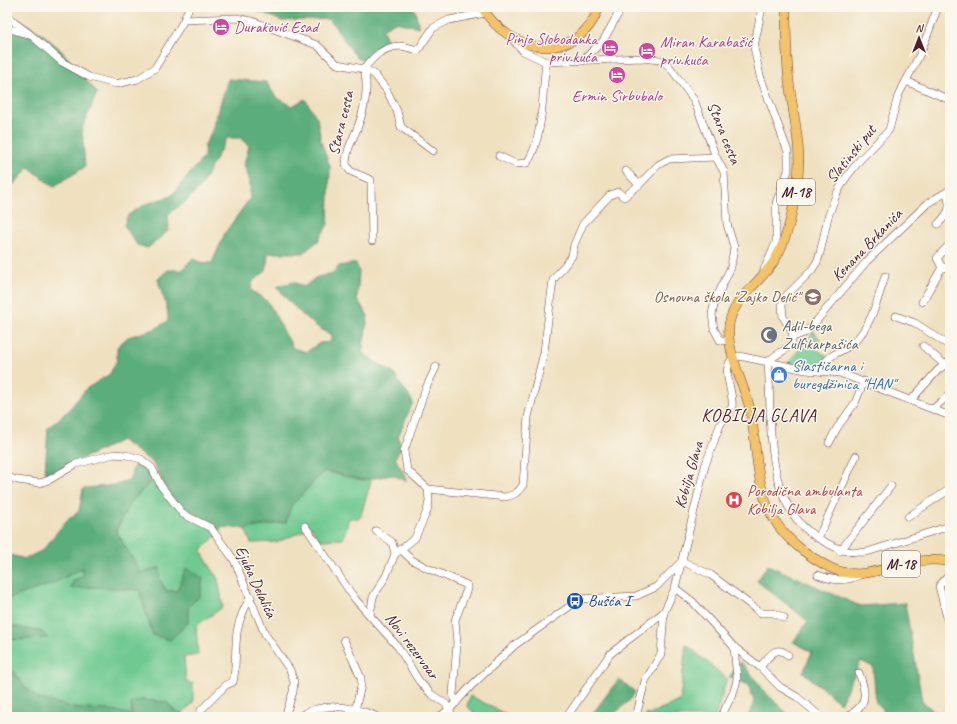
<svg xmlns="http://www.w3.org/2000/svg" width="957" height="724" font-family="Caveat,sans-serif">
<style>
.green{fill:#6fc991;stroke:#5c745e}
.forest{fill:#5bad7b;stroke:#526653}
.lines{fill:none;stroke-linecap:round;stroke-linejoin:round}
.minor-casing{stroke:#633c41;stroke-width:8}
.major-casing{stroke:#633c41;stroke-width:10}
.minor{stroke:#fff;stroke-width:7}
.major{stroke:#f2c36a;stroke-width:9}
.labels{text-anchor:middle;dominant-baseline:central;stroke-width:3;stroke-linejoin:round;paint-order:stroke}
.shield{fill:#fbf7ec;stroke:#7f6065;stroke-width:1}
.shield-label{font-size:15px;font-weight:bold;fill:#4a1f2b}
.hotel-label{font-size:16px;fill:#b23c85;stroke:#fbf7ec;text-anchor:start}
.street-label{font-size:16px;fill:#4a1f2b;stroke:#fbf7ec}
.education-label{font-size:16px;fill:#785e54;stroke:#fbf7ec;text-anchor:end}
.worship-label{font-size:16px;fill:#5b616d;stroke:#fbf7ec;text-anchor:start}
.shop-label{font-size:16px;fill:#366cbe;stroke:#fbf7ec;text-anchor:start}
.health-label{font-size:16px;fill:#be3a42;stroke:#fbf7ec;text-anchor:start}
.transit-label{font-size:16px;fill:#164399;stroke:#fbf7ec;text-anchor:start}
.quarter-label{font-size:18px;letter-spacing:1px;fill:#4a1f2b;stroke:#fbf7ec}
</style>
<rect width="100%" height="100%" fill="#fbf7ec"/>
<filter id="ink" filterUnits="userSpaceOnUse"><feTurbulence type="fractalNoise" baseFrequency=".025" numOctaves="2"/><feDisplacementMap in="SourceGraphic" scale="8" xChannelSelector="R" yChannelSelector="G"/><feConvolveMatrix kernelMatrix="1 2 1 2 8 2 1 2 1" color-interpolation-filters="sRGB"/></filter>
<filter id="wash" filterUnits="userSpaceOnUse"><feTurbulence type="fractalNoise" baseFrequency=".012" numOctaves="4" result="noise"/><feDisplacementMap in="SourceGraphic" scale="16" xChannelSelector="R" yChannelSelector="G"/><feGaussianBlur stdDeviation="0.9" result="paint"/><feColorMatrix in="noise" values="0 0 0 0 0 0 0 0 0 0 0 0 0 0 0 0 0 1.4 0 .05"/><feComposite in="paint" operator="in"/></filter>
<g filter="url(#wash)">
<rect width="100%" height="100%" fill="#efe0c0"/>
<g class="green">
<path d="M 814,332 L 820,340 L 815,349 L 827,356 L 820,367 L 788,365 L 789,362 Z"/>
<path d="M 324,471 L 363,480 L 372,478 L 360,518 L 349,518 L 343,539 L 319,540 L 312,527 L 278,542 L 251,543 L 245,529 L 286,522 L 291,506 Z"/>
<path d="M 162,479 C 169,490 176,502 185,510 C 197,520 211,517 219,532 L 201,551 L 218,579 L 223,607 L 196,626 L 198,655 L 184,657 L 186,682 L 193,684 L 193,703 L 182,713 L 175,712 L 167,702 L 142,700 L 131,703 L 133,715 L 110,710 L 80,709 L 39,699 L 24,686 L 7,662 L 9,640 L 47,637 L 42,632 L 7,625 L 7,599 L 52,584 L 82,568 L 83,576 L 73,581 L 71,588 L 96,587 L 139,590 L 153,635 L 200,596 L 177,591 L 166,591 L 159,578 L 141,573 L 116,531 L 129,504 L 152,480 Z"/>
<path d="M 686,644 L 727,679 L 715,717 L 646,717 L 646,715 L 680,701 Z"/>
<path d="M 470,696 L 471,696 L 511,717 L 478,717 L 467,706 Z"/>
</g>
<g class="forest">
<path d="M 258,7 L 411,7 L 415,10 L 419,27 L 395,22 L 382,29 L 389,43 L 364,60 L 357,58 L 329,19 L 282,21 L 258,11 Z"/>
<path d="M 7,12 L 45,36 L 60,49 L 97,93 L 82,128 L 85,167 L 53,187 L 29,167 L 16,182 L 7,189 Z"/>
<path d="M 228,79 L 266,82 L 276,97 L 292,106 L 305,99 L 317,118 L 321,142 L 330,166 L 328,224 L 318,241 L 303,253 L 268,253 L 266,271 L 253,281 L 251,290 L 268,302 L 293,348 L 306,352 L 320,343 L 331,342 L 331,335 C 310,324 292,306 277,287 L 294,282 L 304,287 L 315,278 L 332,273 L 339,266 L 356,263 L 359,272 L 357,299 L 368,316 L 362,353 L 393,373 L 413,402 L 398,437 L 401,448 L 395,458 L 405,475 L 406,481 L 393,475 L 363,480 L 324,471 L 291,506 L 286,522 L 245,529 L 223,527 L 219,532 L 215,524 L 186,511 L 171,494 L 152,462 L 121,440 C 98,453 72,461 49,475 L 45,472 L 48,428 L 68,411 L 86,389 L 110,374 L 117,360 L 117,347 L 128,337 L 155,329 L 168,321 C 169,306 161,294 158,279 L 168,270 L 182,270 L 193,258 L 199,262 L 212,263 L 225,233 L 250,198 L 250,181 L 244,164 L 249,146 L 240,138 L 227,138 L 199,189 L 184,203 L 168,214 L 169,230 L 148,248 L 137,245 L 124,225 L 128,215 L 146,204 L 171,196 L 204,157 L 205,145 L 212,131 Z"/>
<path d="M 134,465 L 147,468 L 152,480 L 129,504 L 116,531 L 141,573 L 160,567 L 159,578 L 166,591 L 177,591 L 186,568 L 203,578 L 200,596 L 188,607 L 188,623 L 170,640 L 153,635 L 139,590 L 96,587 L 71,588 L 73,581 L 83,576 L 82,568 L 52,584 L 7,599 L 7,554 L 25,559 L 43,550 L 66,521 L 79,511 L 83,489 C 99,485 117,488 130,479 Z"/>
<path d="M 768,565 L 860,606 L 905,603 L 922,701 L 941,717 L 890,717 L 876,703 L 873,667 L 861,661 L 840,703 L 803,672 L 812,652 L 793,642 L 808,621 L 757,581 Z"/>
<path d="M 7,625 L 42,632 L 48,638 L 9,640 L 7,645 Z"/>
<path d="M 7,662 L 24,686 L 39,699 L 80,709 L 110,710 L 132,715 L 131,703 L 142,700 L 167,702 L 175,712 L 182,713 L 183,717 L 27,717 L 7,712 Z"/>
<path d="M 741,662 L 767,694 L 791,717 L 748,717 L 754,701 L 749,685 L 729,677 Z"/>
<path d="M 619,679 L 635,692 L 631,699 L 611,717 L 590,717 Z"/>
</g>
</g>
<g filter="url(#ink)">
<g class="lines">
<defs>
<g id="minor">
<path d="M 762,7 L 754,47 L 760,76 L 788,152 L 788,171 L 776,203 L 776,243 L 764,270"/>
<path d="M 938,7 L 920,54 L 898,96 L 889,130 L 859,161 L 845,179 L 836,195 L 828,217 L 820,253 L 817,262 L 811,271 L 784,298 L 782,305 L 783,317 L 792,331 L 792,343 C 785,352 775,354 768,362 C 773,421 761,506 821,540 C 839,550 847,553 867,552 L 950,526"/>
<path d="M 7,17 L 30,34"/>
<path d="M 184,20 L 189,7"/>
<path d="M 7,28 L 32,36 L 62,62 L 89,77 L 116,84 L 138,79 L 155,68 L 184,20 L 236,18 L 252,21 L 317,45 L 337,64 L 364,69 L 374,74 L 386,89 L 397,111 L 401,127 L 433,151"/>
<path d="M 512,39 L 523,51 L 546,62 L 641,58 L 660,60 L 669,66 L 694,100 L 716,157 L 724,172 L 727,224 L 734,247 L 731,267 L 715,301 L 712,314 L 714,329 L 720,340 L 729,341"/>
<path d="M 582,61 L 603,41 L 622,7"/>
<path d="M 906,81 L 950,100"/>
<path d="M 499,156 L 516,164 L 527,163 C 544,138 542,92 546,62"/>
<path d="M 639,185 L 658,165 L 669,159 L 716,157"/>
<path d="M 938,224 C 950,212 951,209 947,192"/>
<path d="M 372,241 L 371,180 L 350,171 L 346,164 C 346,151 352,141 357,129 C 364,111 369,88 364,69 C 373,57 383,47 399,46 C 405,46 412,49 418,50 L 433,28 L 449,20 L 485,13"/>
<path d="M 942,268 L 937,258 L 950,244"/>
<path d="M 922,302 L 941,269 L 945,267 L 950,269"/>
<path d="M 896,316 L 915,323 L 950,346"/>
<path d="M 793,337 L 807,332 L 867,261 L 928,203 L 950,190"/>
<path d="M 923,346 L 945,365"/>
<path d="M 820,371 C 831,350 839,355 853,343 C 871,327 878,299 885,276"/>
<path d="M 911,400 L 938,370 L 950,361"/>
<path d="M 933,409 L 950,394"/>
<path d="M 829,443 L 837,428 L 855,403 L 864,381"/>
<path d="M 7,477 L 17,480 L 40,483 L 49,480 L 76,464 L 114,454 L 126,455 L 141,459 L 152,468 L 161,486 L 183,514 L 211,528 L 234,560 L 265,634 L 290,670 L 294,682 L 293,692 L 285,717"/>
<path d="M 428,489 L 505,497 C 514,495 518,493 523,485 L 528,417 L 544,352 L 553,280 L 572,256 L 574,245 L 583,224 L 610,195 L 618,192 L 624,197 L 639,185 L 626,171"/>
<path d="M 908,517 L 950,489"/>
<path d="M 305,526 L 355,599 L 398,647 L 419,681 L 431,694 L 446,704 L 453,717"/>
<path d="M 376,531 L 392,542 L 395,554"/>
<path d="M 818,538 L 856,456"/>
<path d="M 400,549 L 412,560 L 427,568 L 467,585 L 467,589 L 455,620 L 457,643 L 453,695 L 456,703"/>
<path d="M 840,551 L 891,486"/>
<path d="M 950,574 L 939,586 L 950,630"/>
<path d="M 818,575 C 834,581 846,582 862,574"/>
<path d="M 675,588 L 693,602 L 734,647 L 760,667 L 780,687 L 797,697 L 821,717"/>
<path d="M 370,615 L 373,597 L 386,576 L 395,554 L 415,538 L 427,511 L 429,501 L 428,489 L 407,470 L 404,451 L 425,390 L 436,367"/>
<path d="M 344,640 L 361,678 L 361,686 L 355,710"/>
<path d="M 760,667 C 769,657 775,644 788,655"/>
<path d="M 201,710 L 226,685 L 233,682 C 236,670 235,658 236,645 C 236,628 242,611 251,597"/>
<path d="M 568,715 L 610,654 L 664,612 L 675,588 L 705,466 L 720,425 L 732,407 C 735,392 716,362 739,356 L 806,370 L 840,373 L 950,416"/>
<path d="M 298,717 C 323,701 352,706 378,717"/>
<path d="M 439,717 L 450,709 L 472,685 L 515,645 L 580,599 L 636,596 L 656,587 L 682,561 L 711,575 L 761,613 L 774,613 L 784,618"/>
<path d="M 636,717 L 645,681 L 661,654 L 664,612"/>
<path d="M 721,717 L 733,693 L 736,684 L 737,678 L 734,647"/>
<path d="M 847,717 C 868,705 867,694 859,673"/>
</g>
<g id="major">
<path d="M 482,7 C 509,54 578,66 599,7"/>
<path d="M 786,7 C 786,32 786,56 789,81 C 793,116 803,149 797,184 C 793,210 788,239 774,261 C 761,282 737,295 730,320 C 723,345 744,384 750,409 C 758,447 754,490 777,524 C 789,542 811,558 831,568 C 869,587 909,551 950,562"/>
</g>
</defs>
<use href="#minor" class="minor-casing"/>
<use href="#major" class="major-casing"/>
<use href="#minor" class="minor"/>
<use href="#major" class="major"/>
</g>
</g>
<defs>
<symbol id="hotel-disc" viewBox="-11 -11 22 22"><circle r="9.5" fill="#d1479c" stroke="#fbf7ec"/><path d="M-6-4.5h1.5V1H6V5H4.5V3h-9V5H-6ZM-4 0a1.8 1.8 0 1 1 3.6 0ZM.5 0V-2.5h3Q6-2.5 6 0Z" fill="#fff"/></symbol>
<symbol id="school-disc" viewBox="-11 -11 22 22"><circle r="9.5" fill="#8d6e63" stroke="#fbf7ec"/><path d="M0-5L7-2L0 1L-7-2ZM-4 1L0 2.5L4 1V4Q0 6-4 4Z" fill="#fff"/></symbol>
<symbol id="mosque-disc" viewBox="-11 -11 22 22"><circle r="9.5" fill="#6b7280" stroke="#fbf7ec"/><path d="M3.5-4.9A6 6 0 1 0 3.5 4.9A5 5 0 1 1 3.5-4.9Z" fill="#fff"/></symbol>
<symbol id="shop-disc" viewBox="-11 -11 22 22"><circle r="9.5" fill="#3f7fe0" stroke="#fbf7ec"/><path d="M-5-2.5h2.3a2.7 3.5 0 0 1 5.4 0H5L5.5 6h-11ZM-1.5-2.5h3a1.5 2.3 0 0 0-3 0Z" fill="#fff"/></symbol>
<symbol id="hospital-disc" viewBox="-11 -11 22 22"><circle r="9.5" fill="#e0444e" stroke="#fbf7ec"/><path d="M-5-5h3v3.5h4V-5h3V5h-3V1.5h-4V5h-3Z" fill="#fff"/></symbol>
<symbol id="bus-disc" viewBox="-11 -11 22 22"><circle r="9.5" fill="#1a4fb4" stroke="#fbf7ec"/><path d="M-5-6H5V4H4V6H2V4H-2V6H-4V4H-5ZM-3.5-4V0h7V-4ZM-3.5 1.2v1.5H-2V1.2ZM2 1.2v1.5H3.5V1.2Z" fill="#fff"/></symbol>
</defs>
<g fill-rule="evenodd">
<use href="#hotel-disc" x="211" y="17" width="20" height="20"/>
<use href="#hotel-disc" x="600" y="38" width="20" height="20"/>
<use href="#hotel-disc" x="637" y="41" width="20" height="20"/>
<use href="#hotel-disc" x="607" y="65" width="20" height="20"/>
<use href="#school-disc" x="803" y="287" width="20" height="20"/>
<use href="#mosque-disc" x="759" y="325" width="20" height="20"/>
<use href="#shop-disc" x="769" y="365" width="20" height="20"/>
<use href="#hospital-disc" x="724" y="490" width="20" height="20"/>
<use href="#bus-disc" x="565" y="591" width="20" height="20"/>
</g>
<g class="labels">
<g class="shield">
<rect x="777" y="179" width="38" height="26" rx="3"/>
<rect x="882" y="551" width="38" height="26" rx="3"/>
</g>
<g class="shield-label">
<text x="796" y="192">M-18</text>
<text x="901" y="564">M-18</text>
</g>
<g class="hotel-label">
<text x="234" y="27">Duraković Esad</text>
<text x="597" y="39" text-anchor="end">Pinjo Slobodanka<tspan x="597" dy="18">priv.kuća</tspan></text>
<text x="660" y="42">Miran Karabašić<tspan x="660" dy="18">priv.kuća</tspan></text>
<text x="617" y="96" text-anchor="middle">Ermin Sirbubalo</text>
</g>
<g class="street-label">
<text transform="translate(341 123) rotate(-76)">Stara cesta</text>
<text transform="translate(724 133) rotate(68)">Stara cesta</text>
<text transform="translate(851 154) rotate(-51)">Slatinski put</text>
<text transform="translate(867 245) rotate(-46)">Kenana Brkanića</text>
<text transform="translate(689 475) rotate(-74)">Kobilja Glava</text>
<text transform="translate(256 582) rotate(65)">Ejuba Delalića</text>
<text transform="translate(412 646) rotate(53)">Novi rezervoar</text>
</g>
<g class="education-label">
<text x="800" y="297">Osnovna škola "Zajko Delić"</text>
</g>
<g class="worship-label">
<text x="782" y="326">Adil-bega<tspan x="782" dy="18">Zulfikarpašića</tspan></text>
</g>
<g class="shop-label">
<text x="792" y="366">Slastičarna i<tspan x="792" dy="18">buregdžinica "HAN"</tspan></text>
</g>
<g class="health-label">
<text x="747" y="491">Porodična ambulanta<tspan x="747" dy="18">Kobilja Glava</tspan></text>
</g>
<g class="transit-label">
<text x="588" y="601">Bušća I</text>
</g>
<g class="quarter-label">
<text x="759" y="415">KOBILJA GLAVA</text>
</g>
</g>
<rect width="957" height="724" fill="none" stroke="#fbf7ec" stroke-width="24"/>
<g transform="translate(919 38)" stroke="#fbf7ec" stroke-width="3" paint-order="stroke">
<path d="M0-3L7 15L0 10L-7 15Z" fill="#4a1f2b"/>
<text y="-6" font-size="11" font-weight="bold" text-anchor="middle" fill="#4a1f2b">N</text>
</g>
</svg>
